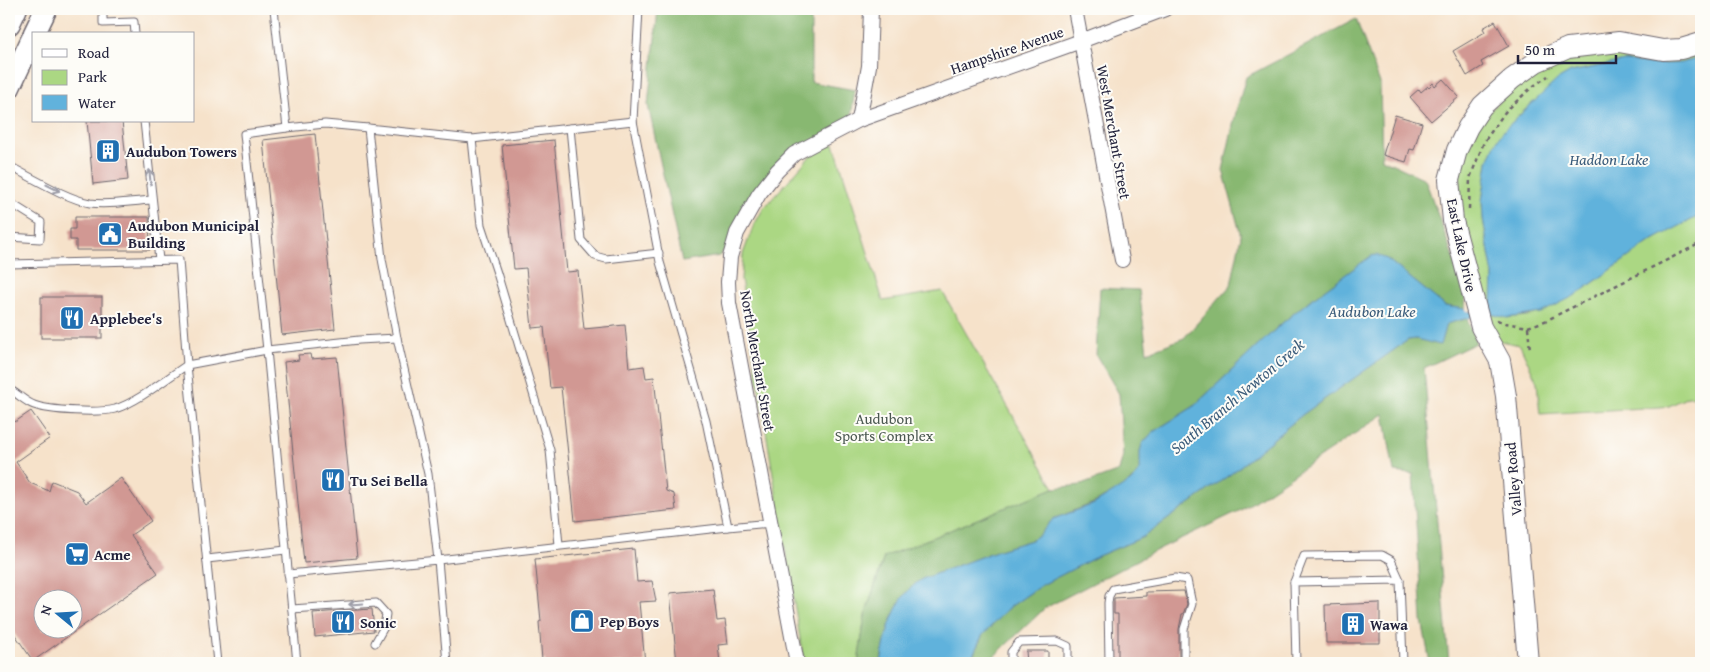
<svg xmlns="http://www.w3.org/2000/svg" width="1710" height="672" font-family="'Gentium Book Plus',serif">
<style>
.green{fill:#abd783;stroke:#667c5f}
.forest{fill:#88b871;stroke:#556d56}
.water{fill:#61b2dc;stroke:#426a8c}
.building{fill:#d19893;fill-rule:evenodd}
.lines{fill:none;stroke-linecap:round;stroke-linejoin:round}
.lane-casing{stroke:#6c656d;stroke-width:9}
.street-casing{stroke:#6c656d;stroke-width:16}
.secondary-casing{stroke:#6c656d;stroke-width:22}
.primary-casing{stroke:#6c656d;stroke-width:24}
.path{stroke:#6c656d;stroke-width:2.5;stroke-dasharray:4 4;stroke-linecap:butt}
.lane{stroke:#fff;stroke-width:7}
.street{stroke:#fff;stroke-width:14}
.secondary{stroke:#fff;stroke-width:20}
.primary{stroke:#fff;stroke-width:21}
.oneway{stroke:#9c9ca7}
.labels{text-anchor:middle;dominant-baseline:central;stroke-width:4;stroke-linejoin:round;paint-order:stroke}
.street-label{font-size:15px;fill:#22223b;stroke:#fdfcf7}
.poi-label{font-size:15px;font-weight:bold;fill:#22223b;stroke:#fdfcf7;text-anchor:start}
.park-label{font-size:15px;fill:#4b5851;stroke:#fdfcf7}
.water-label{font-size:16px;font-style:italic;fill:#3b5c7b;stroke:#fdfcf7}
</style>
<rect width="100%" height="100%" fill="#fdfcf7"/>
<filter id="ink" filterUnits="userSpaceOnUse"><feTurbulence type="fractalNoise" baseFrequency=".02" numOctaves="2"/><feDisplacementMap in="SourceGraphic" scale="10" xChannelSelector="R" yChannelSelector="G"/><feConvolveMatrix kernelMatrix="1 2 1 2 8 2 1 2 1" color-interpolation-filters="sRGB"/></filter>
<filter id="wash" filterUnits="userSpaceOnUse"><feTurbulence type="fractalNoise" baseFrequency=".0096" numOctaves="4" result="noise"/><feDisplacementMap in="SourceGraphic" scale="20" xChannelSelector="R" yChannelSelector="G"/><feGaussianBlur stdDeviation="1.12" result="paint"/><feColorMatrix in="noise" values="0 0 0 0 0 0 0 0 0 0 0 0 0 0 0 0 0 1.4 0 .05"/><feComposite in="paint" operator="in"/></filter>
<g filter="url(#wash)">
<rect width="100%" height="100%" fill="#f6e2ca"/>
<g class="green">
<path d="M 1701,48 L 1701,58 L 1680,63 L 1657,64 L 1624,61 L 1571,72 L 1564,76 L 1530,105 L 1504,130 L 1496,142 L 1488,162 L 1482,201 L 1483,219 L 1493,275 L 1492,314 C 1511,319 1530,318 1548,309 L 1549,307 C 1587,293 1617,263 1650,242 C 1666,232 1684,224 1701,215 L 1701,396 L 1688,397 L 1669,406 L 1660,407 L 1540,414 L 1537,382 L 1520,345 L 1500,341 L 1495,337 L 1485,323 L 1463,238 L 1459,173 L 1473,131 L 1512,86 L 1548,64 L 1575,54 L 1614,52 L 1657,57 Z"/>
<path d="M 834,144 L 883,301 L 942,291 L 1054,488 L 884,557 L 865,616 L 858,663 L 804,663 L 741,279 L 743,254 L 753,227 L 763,209 L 813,153 Z"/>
</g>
<g class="forest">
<path d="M 658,9 L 811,9 L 811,82 L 855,90 L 850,124 L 794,154 L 720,256 L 682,262 L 648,105 Z"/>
<path d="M 1356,19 L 1380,83 L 1382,159 L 1425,179 L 1466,293 L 1465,309 L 1445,306 L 1387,259 L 1363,262 L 1309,301 L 1280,325 L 1193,407 L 1153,432 L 1146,439 L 1140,452 L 1141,463 L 1138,474 L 1125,486 L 1094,503 L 1053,519 L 1040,534 L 1032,540 L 999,550 L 922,579 C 894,597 886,633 881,663 L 858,663 L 865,616 L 884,557 L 1054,488 L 1081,485 L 1119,471 L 1123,455 L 1119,394 L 1096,355 L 1100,288 L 1139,290 L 1147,352 L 1184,338 L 1231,285 L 1241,236 L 1223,170 L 1236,112 L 1246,77 Z"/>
<path d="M 1467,318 L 1476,343 L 1424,368 L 1449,663 L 1430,663 L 1422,620 L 1413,474 L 1394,472 L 1384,414 L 1241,510 L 1163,547 L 1045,608 L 987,663 L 970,663 L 982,636 L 1007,609 L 1040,586 L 1098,556 L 1143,537 L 1232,473 L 1302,415 L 1408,340 L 1416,339 L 1440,344 L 1446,324 C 1452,320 1460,322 1467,318 Z"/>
</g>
<path class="water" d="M 1701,58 L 1701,215 L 1651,241 L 1576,295 L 1541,313 L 1507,318 L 1487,313 L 1446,324 L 1440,345 L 1416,339 L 1408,340 L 1302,415 L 1232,473 L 1143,537 L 1098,556 L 1040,586 L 1007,609 L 982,636 L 969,663 L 881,663 C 886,632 894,597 922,579 L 999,550 L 1032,540 L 1040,534 L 1053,519 L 1094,504 L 1133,480 L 1140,469 L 1140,452 L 1142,444 L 1153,432 L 1193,407 L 1280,325 L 1309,301 L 1371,256 L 1376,255 L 1387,259 L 1445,306 L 1465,309 L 1468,312 L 1486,307 L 1492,301 L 1493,275 L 1483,219 L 1482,201 L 1488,162 L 1496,142 L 1504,130 L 1557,80 L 1571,72 L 1624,61 L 1657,64 L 1680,63 Z"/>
<g id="blocks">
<g class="building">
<path d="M 1495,21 L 1509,46 L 1481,62 L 1483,66 L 1467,76 L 1453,51 L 1485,32 L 1483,28 Z"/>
<path d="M 1443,79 L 1459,97 L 1431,121 L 1410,97 L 1419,89 L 1421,92 L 1428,86 L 1429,87 L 1433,83 L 1435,86 Z"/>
<path d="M 1395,115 L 1422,123 L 1414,150 L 1410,149 L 1406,162 L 1383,155 Z"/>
<path d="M 87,121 L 122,121 L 128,180 L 93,184 Z"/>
<path d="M 315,134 L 335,329 L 282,335 L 263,140 Z"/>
<path d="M 554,140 L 567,272 L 578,271 L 584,329 L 625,325 L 629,368 L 644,366 L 646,378 L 654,377 L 666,491 L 674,494 L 676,510 L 575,521 L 561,387 L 550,388 L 544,327 L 532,328 L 526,268 L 514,269 L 502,145 Z"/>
<path d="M 75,217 L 149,217 L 150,250 L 76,250 L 76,240 L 70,240 L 70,229 L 75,229 Z"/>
<rect x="41" y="297" width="61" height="41"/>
<path d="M 310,354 L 311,359 L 337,357 L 357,558 L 304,563 L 284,362 L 299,360 L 298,355 Z"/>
<path d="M 31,411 L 50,438 L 16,462 L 30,483 L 49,491 L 52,481 L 77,491 L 86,503 L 121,478 L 151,521 L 131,535 L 158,573 L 33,661 L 9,626 L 9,413 L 15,422 ZM 42,600 L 72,600 L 72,630 L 42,630 Z"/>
<path d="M 634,549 L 637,582 L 652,581 L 656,601 L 639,602 L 645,663 L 545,663 L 545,660 L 542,660 L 539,622 L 541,621 L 535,559 Z"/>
<path d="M 713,589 L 717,621 L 725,620 L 728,644 L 718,645 L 720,663 L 677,663 L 670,593 Z"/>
<path d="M 1184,591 L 1187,604 L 1183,614 L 1182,614 L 1179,629 L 1179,663 L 1118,663 L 1118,614 L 1114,614 L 1114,598 L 1146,596 L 1146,592 Z"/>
<path d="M 1380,603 L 1380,643 L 1326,643 L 1325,605 Z"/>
<path d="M 372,609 L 374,631 L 315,637 L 313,613 Z"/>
<path d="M 1026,651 L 1048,651 L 1048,663 L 1027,663 Z"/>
</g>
</g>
</g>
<g filter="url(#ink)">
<use href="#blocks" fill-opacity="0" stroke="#6c656d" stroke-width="1"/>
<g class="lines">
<defs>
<g id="lane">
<path d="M 103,9 L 103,23 L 134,22 L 135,34"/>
<path d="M 274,9 L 287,128 L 325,124 L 368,128"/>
<path d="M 144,121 L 159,260"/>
<path d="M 633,121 L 639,9"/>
<path d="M 287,128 L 244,134 L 267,350 L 297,663"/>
<path d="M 570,128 L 581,240 L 595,256 L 606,259 L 659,253"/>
<path d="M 472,139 L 481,225 L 497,273 L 550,450 L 559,545"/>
<path d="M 9,166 C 31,177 67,199 90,203 C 110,206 132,201 152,200"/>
<path d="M 9,202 L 41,222 L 40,239 L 9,237"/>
<path d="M 9,264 L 179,260 L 187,365 L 267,350 L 359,340 L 397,338"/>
<path d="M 9,393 L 12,391 C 19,395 26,402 34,405 C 50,411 99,413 115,409 C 138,402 167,378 187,365 L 217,663"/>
<path d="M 728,527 L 771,523"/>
<path d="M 207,559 L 286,550"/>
<path d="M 288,574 L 438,560 L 728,527 L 706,421 L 660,262 L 633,121 L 472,139 L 368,128 L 382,259 L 397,338 L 428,474 L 438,560 L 447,663"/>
<path d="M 1294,582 L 1304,556 L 1382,555 L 1391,560 L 1400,580"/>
<path d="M 292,609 L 376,603 L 386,614 L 384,627 L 375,643"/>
<path d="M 1011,663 L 1011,652 L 1019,642 L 1057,641 L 1068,646 L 1068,663"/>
<path d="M 1109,663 L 1108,603 L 1109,596 L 1113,589 L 1175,578 L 1187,580 L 1192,604 L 1184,629 L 1184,663"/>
<path d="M 1296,663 L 1294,582 L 1400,580 L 1403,663"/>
</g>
<g id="street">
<path d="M 1075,9 L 1122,260"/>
<path d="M 859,120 L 869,66 L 871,9"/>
<path d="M 797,663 L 729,303 L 728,282 L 730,257 L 737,233 L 759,194 L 777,171 L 794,154 L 859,120 L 1081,41 L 1165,9"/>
</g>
<path id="secondary" d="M 1528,663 L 1506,396 L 1500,361 L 1481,327 L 1453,221 L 1449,180 L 1457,150 L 1468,127 L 1482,106 L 1512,79 L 1536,62 L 1568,48 L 1619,42 L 1663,50 L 1681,49 L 1701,43"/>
<g id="primary">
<path d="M 9,24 L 16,9"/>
<path d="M 34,34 L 46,9"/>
<path d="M 9,88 L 34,35"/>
</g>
</defs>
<use href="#lane" class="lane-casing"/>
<use href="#street" class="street-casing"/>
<use href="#secondary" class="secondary-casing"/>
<use href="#primary" class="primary-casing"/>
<g class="path">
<path d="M 1469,209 L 1470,178 L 1484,142 L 1505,112 L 1532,87 L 1548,76"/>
<path d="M 1497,320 L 1505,323 L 1528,327 L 1530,351"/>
<path d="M 1528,327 L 1545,321 L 1701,243"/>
</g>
<use href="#lane" class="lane"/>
<use href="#street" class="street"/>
<use href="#secondary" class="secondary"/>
<use href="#primary" class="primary"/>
</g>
<defs><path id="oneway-shaft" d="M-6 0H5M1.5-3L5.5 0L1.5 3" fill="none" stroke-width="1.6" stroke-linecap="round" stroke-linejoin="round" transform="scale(1.25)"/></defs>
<g class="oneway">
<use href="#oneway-shaft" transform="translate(150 177) rotate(-96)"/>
<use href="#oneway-shaft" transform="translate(53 188) rotate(26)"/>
<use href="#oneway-shaft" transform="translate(356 604) rotate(176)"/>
</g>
</g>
<defs>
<symbol id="building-square" viewBox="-11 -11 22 22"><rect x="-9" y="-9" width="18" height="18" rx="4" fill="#1f6fb2" stroke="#fdfcf7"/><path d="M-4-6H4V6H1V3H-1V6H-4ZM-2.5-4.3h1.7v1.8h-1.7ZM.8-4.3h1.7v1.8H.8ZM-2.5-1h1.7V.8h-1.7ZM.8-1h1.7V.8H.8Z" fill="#fff"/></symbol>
<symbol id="civic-square" viewBox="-11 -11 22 22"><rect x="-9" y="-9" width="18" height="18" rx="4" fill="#1f6fb2" stroke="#fdfcf7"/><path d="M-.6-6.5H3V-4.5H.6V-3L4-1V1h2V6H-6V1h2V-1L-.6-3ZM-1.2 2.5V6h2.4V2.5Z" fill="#fff"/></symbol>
<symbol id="restaurant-square" viewBox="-11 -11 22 22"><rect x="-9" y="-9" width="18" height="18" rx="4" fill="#1f6fb2" stroke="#fdfcf7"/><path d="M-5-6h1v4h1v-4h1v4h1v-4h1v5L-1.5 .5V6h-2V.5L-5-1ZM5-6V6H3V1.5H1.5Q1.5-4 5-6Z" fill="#fff"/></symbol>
<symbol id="supermarket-square" viewBox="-11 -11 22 22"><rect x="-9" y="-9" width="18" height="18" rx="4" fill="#1f6fb2" stroke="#fdfcf7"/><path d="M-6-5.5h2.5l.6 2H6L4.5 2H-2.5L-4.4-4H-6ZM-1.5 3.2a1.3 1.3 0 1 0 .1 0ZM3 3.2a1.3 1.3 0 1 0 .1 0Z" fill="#fff"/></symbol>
<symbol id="shop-square" viewBox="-11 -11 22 22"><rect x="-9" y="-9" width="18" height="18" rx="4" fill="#1f6fb2" stroke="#fdfcf7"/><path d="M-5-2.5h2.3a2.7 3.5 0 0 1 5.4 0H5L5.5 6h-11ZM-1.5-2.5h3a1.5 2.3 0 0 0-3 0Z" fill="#fff"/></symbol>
</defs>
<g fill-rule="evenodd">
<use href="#building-square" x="94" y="137" width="28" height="28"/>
<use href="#civic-square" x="96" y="220" width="28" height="28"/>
<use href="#restaurant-square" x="58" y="304" width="28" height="28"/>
<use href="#restaurant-square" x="319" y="466" width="28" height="28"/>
<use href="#supermarket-square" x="63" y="540" width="28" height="28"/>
<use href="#shop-square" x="568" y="607" width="28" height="28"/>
<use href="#restaurant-square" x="329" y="608" width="28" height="28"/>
<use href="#building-square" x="1339" y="610" width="28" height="28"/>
</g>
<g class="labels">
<g class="street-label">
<text transform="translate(1007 50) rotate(-19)">Hampshire Avenue</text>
<text transform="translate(1114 132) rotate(80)">West Merchant Street</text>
<text transform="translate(1462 245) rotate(78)">East Lake Drive</text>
<text transform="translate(758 361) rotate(80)">North Merchant Street</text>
<text transform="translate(1513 479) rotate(-95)">Valley Road</text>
</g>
<g class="poi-label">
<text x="126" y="151">Audubon Towers</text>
<text x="128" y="225">Audubon Municipal<tspan x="128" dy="17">Building</tspan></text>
<text x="90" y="318">Applebee's</text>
<text x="350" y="480">Tu Sei Bella</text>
<text x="94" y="554">Acme</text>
<text x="600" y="621">Pep Boys</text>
<text x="360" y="622">Sonic</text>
<text x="1370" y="624">Wawa</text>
</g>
<g class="park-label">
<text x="884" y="418">Audubon<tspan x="884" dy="17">Sports Complex</tspan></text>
</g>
<g class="water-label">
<text x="1609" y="159">Haddon Lake</text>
<text x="1372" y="311">Audubon Lake</text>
<text transform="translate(1237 396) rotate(-40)">South Branch Newton Creek</text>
</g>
</g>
<rect width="1710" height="672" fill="none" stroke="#fdfcf7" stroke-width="30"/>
<rect x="32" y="32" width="162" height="90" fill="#fdfcf7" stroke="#a5a5ac"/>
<rect x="42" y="49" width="25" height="8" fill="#ffffff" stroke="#a5a5ac"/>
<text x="78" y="58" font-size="15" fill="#22223b">Road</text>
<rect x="42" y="70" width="25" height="15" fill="#abd783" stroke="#a5a5ac"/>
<text x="78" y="82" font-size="15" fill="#22223b">Park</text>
<rect x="42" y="95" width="25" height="15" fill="#61b2dc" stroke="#a5a5ac"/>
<text x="78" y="108" font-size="15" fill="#22223b">Water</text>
<g transform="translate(58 614) rotate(288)"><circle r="24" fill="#fdfcf7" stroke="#a5a5ac"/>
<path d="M0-4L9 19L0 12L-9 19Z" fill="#1f6fb2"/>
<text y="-8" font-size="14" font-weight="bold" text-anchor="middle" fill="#22223b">N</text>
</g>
<path d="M1518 55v8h98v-8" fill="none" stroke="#22223b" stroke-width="2.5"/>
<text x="1525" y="55" font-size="15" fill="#22223b" stroke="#fdfcf7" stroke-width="4" paint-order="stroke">50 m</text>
</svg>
